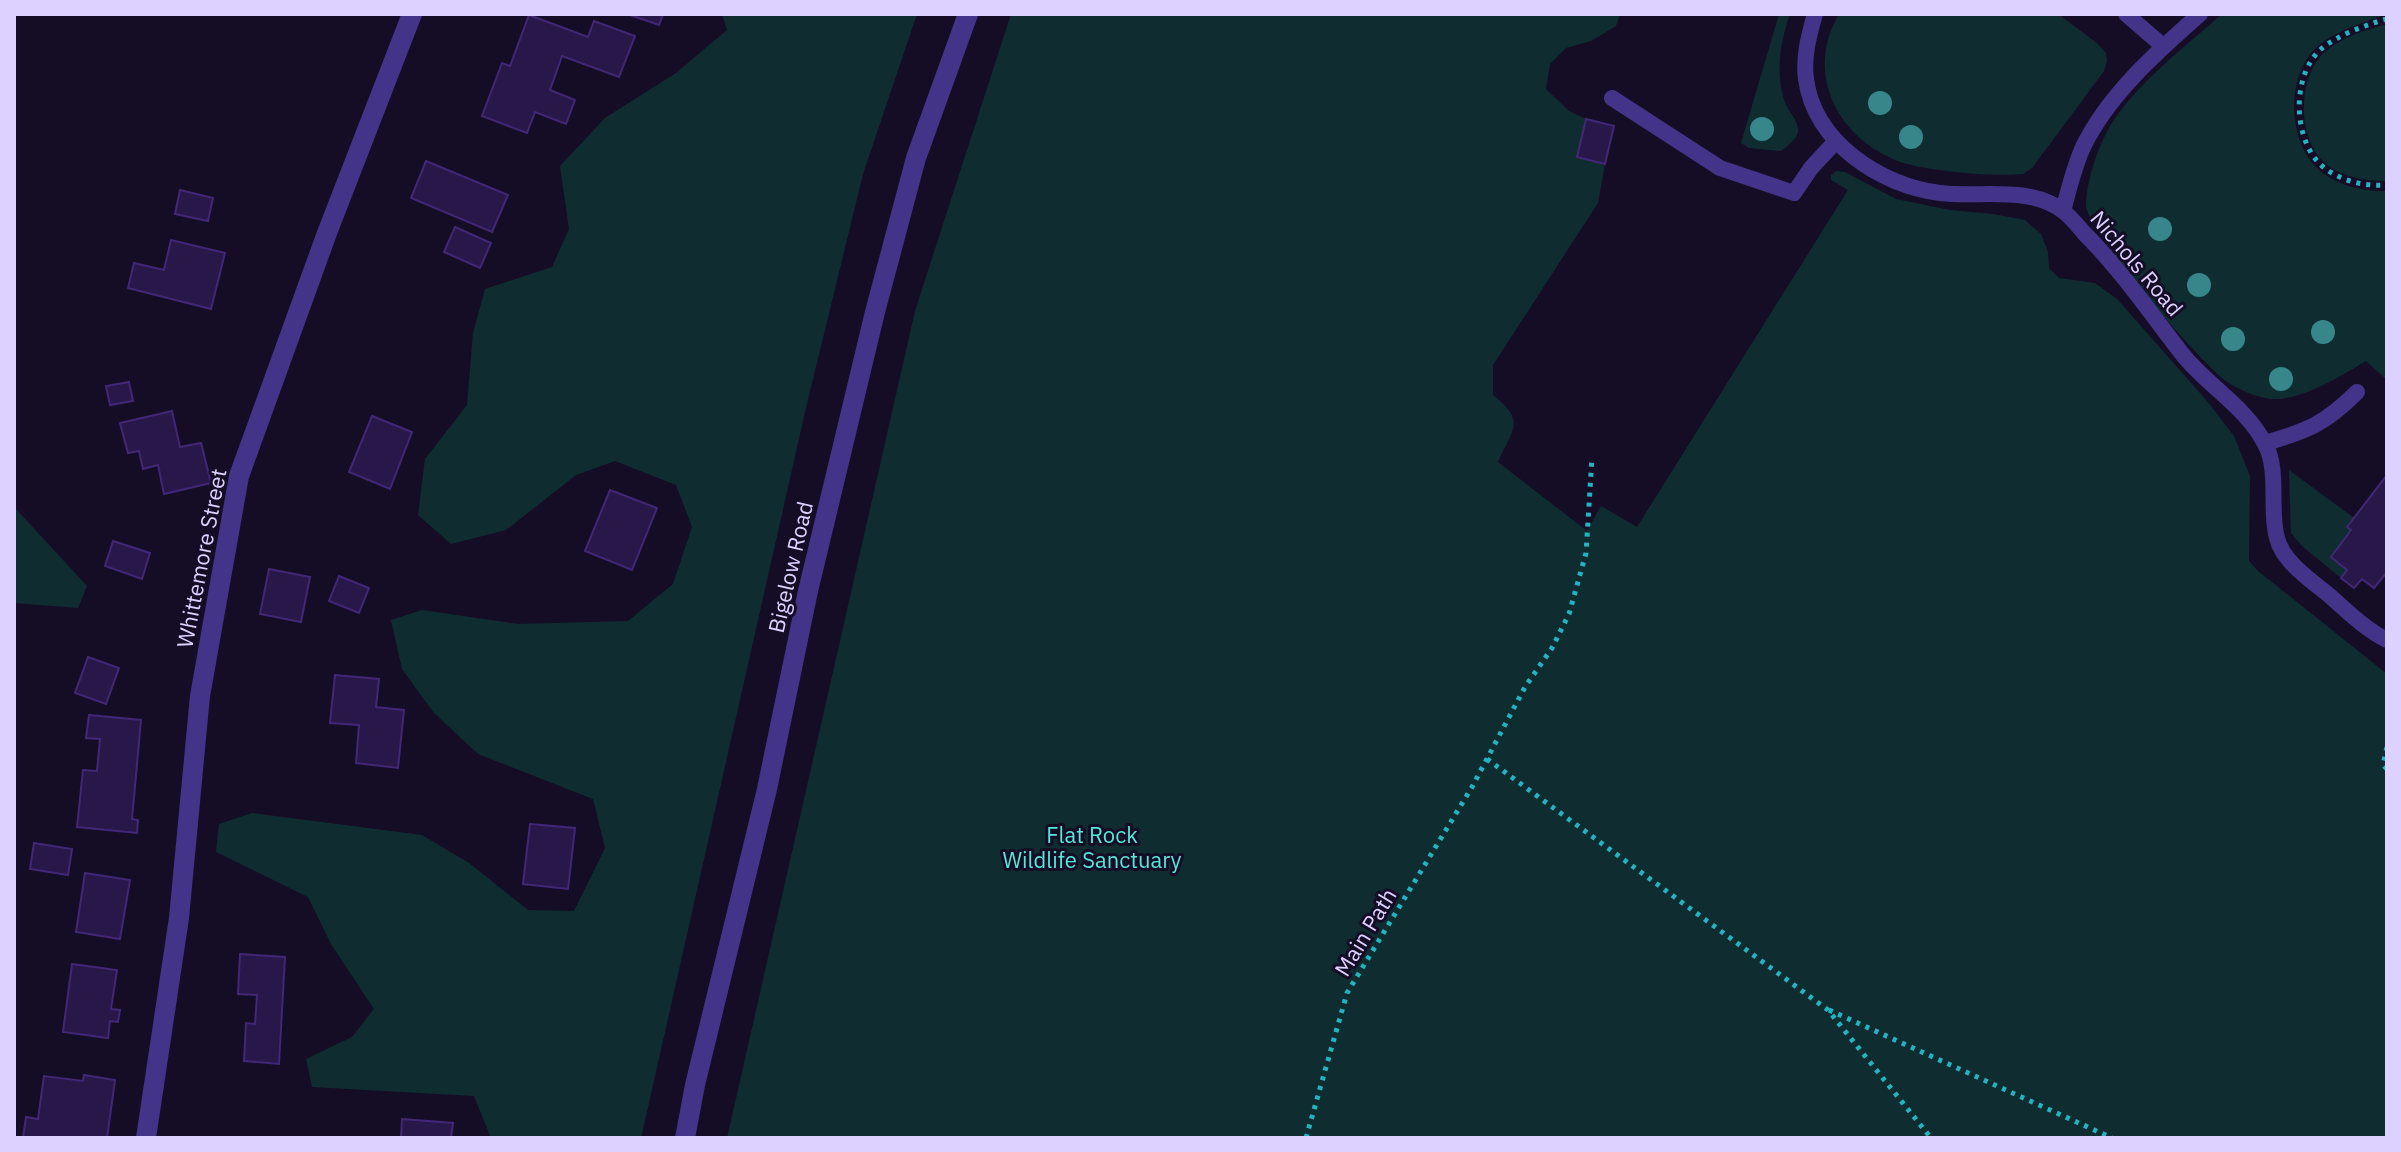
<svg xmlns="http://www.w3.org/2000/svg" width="2401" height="1152" font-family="'IBM Plex Sans',sans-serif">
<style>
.green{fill:#0f2d31}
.building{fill:#281749;stroke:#422776;stroke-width:2}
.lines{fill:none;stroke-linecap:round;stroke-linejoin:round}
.path{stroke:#24b3c0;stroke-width:5;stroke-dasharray:4 6;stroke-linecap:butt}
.service{stroke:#433489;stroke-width:16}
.minor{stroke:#433489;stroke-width:20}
.tree{fill:#378689}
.labels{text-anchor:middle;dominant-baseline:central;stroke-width:6;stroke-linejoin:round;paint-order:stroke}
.street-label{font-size:22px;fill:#ddd2ff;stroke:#150d26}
.park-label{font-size:22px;fill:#53e9da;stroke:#150d26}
</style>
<rect width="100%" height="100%" fill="#150d26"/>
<g class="green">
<path d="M 722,14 L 917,14 L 863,174 L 805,412 L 641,1138 L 491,1138 L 474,1096 L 312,1087 L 306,1059 L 352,1037 L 374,1009 L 331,944 L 308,897 L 216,852 L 219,824 L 252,813 L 422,835 L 469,863 L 528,910 L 574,911 L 605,848 L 593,799 L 478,754 L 434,713 L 402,669 L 391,620 L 422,610 L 518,624 L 628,621 L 673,584 L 692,527 L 676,485 L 615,461 L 576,475 L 506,530 L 451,544 L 418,515 L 425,459 L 467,405 L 473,333 L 485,289 L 552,267 L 569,229 L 560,166 L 605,118 L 676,73 L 727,30 Z"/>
<path d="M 1011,14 L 1620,14 L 1616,26 L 1591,41 L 1566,48 L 1550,64 L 1546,89 L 1569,111 L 1586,119 L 1577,157 L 1605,164 L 1598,203 L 1493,365 L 1493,395 C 1527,422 1512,429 1498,462 L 1587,531 L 1601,506 L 1637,527 L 1848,190 L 1831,180 L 1831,175 L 1836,171 L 1845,172 L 1896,199 L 1950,210 L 1993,214 L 2025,220 L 2041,234 L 2048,252 L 2049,268 L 2059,278 L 2095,283 L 2117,299 L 2207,401 L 2234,436 L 2250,476 L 2249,561 L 2258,571 L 2387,674 L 2387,1138 L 727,1138 L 915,311 Z"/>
<path d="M 1779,14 L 1790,14 C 1780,42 1775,74 1785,103 C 1789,112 1799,121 1798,132 C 1796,140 1787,147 1781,151 L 1749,148 L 1741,143 Z"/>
<path d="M 1839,14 L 2058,14 L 2098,44 L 2106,53 L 2107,61 L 2104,71 L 2032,168 L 2023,174 C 1993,177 1922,171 1895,160 C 1835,135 1805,71 1839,14 Z"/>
<path d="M 2222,14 L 2387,14 C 2363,23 2329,32 2311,53 C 2286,84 2289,142 2318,169 C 2335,185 2363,192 2387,191 L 2387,380 L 2366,361 C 2341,376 2295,405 2265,398 C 2252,395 2237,389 2226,381 C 2200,362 2090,235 2086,206 C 2086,199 2087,189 2089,182 C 2094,158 2105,130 2121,110 C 2149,74 2188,44 2222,14 Z"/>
<path d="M 2387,24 L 2387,181 C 2365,181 2339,177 2323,161 C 2298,137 2298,83 2320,57 C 2336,39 2365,30 2387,24 Z"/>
<path d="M 2289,470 L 2354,518 L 2347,527 L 2351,530 L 2331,557 L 2347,570 L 2341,578 L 2302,546 L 2291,533 Z"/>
<path d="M 14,507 L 87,586 L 78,608 L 14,603 Z"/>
</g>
<g class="building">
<path d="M 627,14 L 663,14 L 659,25 Z"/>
<path d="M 529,15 L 588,37 L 594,21 L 635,36 L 619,77 L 562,56 L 550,90 L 575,100 L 566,124 L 535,112 L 527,133 L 482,116 L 502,63 L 510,66 Z"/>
<path d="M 1586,119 L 1614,126 L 1605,164 L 1577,157 Z"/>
<path d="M 426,161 L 508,195 L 492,232 L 411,198 Z"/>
<path d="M 180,190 L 213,198 L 208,221 L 175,214 Z"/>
<path d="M 455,227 L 491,243 L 480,268 L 444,252 Z"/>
<path d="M 171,240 L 225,253 L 211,309 L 128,288 L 134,263 L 164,270 Z"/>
<path d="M 129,382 L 133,401 L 110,405 L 106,386 Z"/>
<path d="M 172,411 L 180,447 L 201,443 L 211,483 L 164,494 L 158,465 L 143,469 L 139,451 L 128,453 L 120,423 Z"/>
<path d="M 372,416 L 412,432 L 390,489 L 349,472 Z"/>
<path d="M 2387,475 L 2387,572 L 2374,588 L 2362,579 L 2354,588 L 2341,578 L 2347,570 L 2331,557 L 2351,530 L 2347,527 Z"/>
<path d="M 610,490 L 657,508 L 632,570 L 585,551 Z"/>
<path d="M 113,541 L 150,553 L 142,579 L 105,566 Z"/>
<path d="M 269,569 L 310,577 L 301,622 L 260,614 Z"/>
<path d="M 339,576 L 369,588 L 359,613 L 329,601 Z"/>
<path d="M 88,657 L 119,668 L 106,704 L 75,693 Z"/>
<path d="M 335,675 L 379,679 L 376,707 L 404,710 L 398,768 L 356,763 L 359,725 L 330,723 Z"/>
<path d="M 89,715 L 141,720 L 132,819 L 138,820 L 137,833 L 77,827 L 83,770 L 97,771 L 100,739 L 86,738 Z"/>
<path d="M 530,824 L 575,828 L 568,889 L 523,884 Z"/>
<path d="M 34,843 L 72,849 L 68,875 L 30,869 Z"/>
<path d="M 85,873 L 130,880 L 120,939 L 76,932 Z"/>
<path d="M 240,954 L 285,957 L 279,1064 L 244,1061 L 246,1023 L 255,1024 L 257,995 L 238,994 Z"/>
<path d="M 72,964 L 117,970 L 111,1009 L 120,1010 L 118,1022 L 110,1021 L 108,1038 L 63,1032 Z"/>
<path d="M 84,1075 L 115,1080 L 107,1138 L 23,1138 L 26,1117 L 38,1119 L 44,1076 L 83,1081 Z"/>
<path d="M 402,1119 L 453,1123 L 451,1138 L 401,1138 Z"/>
</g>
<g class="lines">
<g class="path">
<path d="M 2387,19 C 2368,24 2335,36 2320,50 C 2292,76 2293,136 2319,163 C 2335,180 2365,187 2387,185"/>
<path d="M 2387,747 L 2383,765 L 2387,769"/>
<path d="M 1487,759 L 1828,1010 L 1931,1138"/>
<path d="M 1829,1010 L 2112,1138"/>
<path d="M 1306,1138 L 1347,993 L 1472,787 L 1525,687 L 1552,648 L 1569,614 L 1586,553 L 1592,457"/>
</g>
<g class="service">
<path d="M 1815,14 C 1809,35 1803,57 1806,79 C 1814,142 1881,186 1940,193 C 1979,198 2029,185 2063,211 C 2071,217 2078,226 2084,233 C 2121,270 2151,314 2183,355 C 2208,386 2247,408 2265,444 C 2278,467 2271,501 2275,527 C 2276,539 2281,551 2289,560 C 2300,574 2316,584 2330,596 C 2347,611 2366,630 2387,640"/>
<path d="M 2126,14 L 2163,46"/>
<path d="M 1612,98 L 1720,168 L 1794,193 L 1811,168 L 1836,141"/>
<path d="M 2063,211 C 2069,189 2074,166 2084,145 C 2110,93 2157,52 2200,14"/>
<path d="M 2265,443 C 2308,431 2326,423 2357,392"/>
</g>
<g class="minor">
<path d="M 146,1138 L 179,918 L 200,696 L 239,476 L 327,233 L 412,14"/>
<path d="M 685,1138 L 695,1085 L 767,789 L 808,591 L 875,312 L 916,158 L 968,14"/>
</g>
</g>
<g class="tree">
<circle cx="1880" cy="103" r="12"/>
<circle cx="1762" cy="129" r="12"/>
<circle cx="1911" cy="137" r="12"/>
<circle cx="2160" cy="229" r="12"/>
<circle cx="2199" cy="285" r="12"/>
<circle cx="2323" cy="332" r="12"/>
<circle cx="2233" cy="339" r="12"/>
<circle cx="2281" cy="379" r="12"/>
</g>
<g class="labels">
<g class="street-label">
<text transform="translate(2137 263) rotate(50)">Nichols Road</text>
<text transform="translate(201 558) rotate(-79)">Whittemore Street</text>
<text transform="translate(790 567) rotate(-77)">Bigelow Road</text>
<text transform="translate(1365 932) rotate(-59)">Main Path</text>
</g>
<g class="park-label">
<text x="1092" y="834">Flat Rock<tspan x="1092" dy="25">Wildlife Sanctuary</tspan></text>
</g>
</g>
<rect width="2401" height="1152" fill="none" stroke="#ddd2ff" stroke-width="32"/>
</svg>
